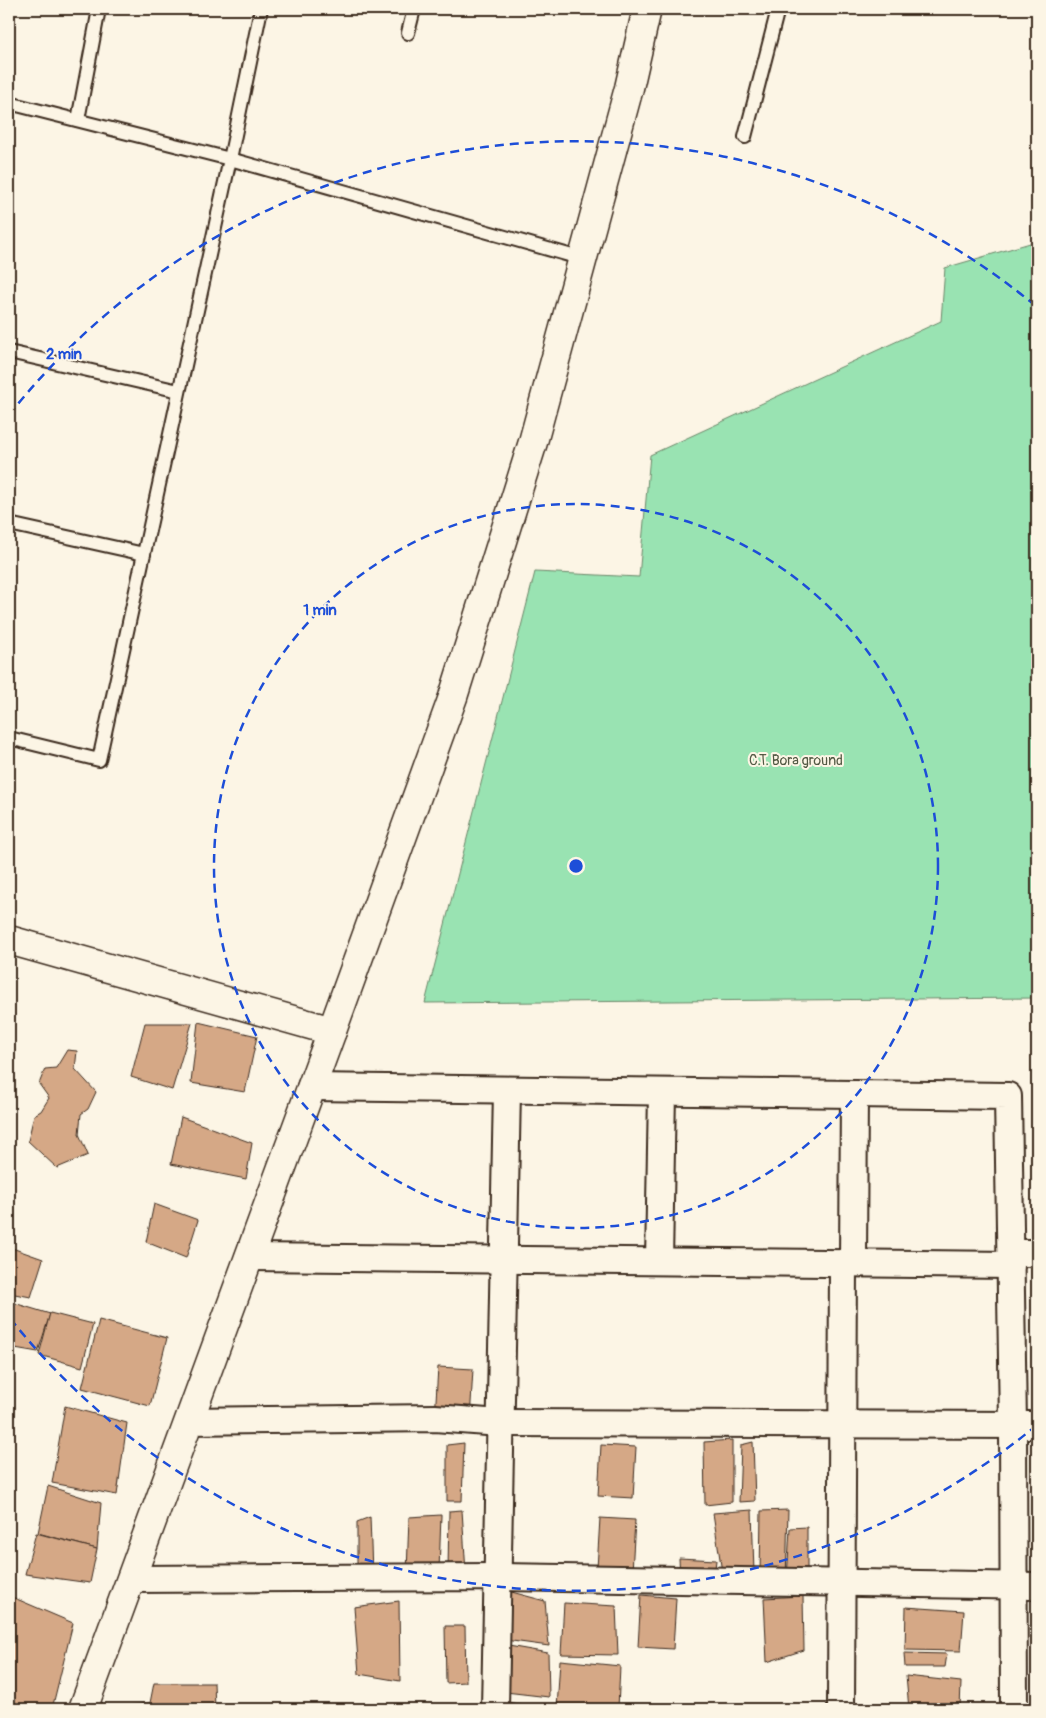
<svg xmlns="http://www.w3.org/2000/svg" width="1046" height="1718" font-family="Pangolin,sans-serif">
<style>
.green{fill:#99e3b2;stroke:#6a8668}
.building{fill:#d5a886;stroke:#3b2a1e}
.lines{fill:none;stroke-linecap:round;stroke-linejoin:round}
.service-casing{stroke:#3b2a1e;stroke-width:16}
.minor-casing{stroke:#3b2a1e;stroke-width:30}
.tertiary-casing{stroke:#3b2a1e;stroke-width:31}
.service{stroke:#fcf5e5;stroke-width:12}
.minor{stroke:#fcf5e5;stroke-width:26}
.tertiary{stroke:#fcf5e5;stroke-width:28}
.ring{fill:none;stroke:#1d4ed8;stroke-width:2.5;stroke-dasharray:9 6}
.labels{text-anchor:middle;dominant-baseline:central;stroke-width:4;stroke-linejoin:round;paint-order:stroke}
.park-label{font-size:14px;fill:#525843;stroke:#fcf5e5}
.centre{fill:#1d4ed8;stroke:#fcf5e5;stroke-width:2.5}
.ring-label{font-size:15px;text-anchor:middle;font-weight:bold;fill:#1d4ed8;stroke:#fcf5e5;stroke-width:4;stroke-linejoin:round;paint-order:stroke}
</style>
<rect width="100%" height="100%" fill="#fcf5e5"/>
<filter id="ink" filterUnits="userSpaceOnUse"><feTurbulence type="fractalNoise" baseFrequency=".02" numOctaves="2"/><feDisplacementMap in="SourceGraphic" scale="10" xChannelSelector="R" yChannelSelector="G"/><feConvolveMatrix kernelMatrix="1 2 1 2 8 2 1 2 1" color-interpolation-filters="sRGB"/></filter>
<g filter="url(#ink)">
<path class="green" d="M 1037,241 L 1037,998 L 425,1003 L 535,572 L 639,577 L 650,455 L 941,321 L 945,268 Z"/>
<g class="building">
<path d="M 198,1022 L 257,1036 L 245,1092 L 191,1083 Z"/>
<path d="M 145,1023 L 192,1023 L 172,1090 L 131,1077 Z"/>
<path d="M 67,1050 L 77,1051 L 75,1069 L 96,1092 L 88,1109 L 81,1114 L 79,1134 L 88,1155 L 57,1168 L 28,1141 L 34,1115 L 41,1111 L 49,1098 L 39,1084 L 45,1069 L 56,1068 Z"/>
<path d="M 181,1117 L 252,1143 L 246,1179 L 171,1164 Z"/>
<path d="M 154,1204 L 198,1220 L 186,1258 L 146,1242 Z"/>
<path d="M 9,1247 L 43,1259 L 31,1297 L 9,1293 Z"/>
<path d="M 14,1303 L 50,1314 L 38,1352 L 9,1347 L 9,1322 Z"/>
<path d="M 50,1313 L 93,1324 L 82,1367 L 39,1355 Z"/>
<path d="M 99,1320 L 167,1338 L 150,1406 L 82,1388 Z"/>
<path d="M 438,1367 L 473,1369 L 470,1420 L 435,1418 Z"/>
<path d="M 65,1406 L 127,1423 L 117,1495 L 52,1483 Z"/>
<path d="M 732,1440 L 732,1502 L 705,1505 L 704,1442 Z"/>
<path d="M 753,1442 L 755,1501 L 739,1502 L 741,1445 Z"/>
<path d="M 464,1443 L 462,1501 L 447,1501 L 447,1445 Z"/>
<path d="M 601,1445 L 636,1447 L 633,1498 L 598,1496 Z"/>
<path d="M 48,1486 L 101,1503 L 97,1549 L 38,1533 Z"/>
<path d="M 462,1510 L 466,1573 L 448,1571 L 449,1511 Z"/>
<path d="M 752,1510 L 754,1573 L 722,1572 L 713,1513 Z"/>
<path d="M 788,1510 L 786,1580 L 760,1577 L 761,1511 Z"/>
<path d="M 441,1515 L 439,1571 L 407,1573 L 409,1517 Z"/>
<path d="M 370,1517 L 372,1573 L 357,1571 L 357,1522 Z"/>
<path d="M 600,1518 L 635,1520 L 632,1572 L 597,1569 Z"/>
<path d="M 807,1527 L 807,1578 L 787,1580 L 790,1528 Z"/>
<path d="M 36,1533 L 97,1549 L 90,1583 L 25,1574 Z"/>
<path d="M 679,1558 L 716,1560 L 714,1577 L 680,1578 Z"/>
<path d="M 493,1587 L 545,1601 L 549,1646 L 490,1638 Z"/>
<path d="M 641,1595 L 676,1598 L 673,1649 L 638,1647 Z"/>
<path d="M 803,1596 L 804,1650 L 767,1662 L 764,1598 Z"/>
<path d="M 12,1597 L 73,1623 L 52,1709 L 15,1709 L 9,1703 L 9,1616 Z"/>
<path d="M 399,1601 L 400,1681 L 359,1674 L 354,1607 Z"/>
<path d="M 564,1603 L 616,1606 L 618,1655 L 561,1654 Z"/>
<path d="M 906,1607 L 964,1611 L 961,1651 L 905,1650 Z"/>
<path d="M 445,1626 L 465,1626 L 466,1682 L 446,1683 Z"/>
<path d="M 486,1642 L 548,1653 L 549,1697 L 488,1690 Z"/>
<path d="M 904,1653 L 947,1654 L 945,1667 L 905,1667 Z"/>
<path d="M 560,1660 L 620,1666 L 618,1709 L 557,1709 Z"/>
<path d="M 906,1676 L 961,1682 L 960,1709 L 909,1709 Z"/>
<path d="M 154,1683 L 214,1683 L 215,1709 L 128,1709 L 127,1706 L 150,1703 Z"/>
<path d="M 500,1701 L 549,1709 L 501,1709 Z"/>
</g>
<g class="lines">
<defs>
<g id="service">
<path d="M 261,9 L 230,159 L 583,259"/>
<path d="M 408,33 L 414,9"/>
<path d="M 9,103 L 230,159 L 99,760 L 9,738"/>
<path d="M 78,120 L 99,9"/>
<path d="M 745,137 L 778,9"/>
<path d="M 9,352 L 179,391"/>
<path d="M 9,524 L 144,554"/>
</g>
<g id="minor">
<path d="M 311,1087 L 1008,1096 L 1013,1425 L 1014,1709"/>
<path d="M 1011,1253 L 1037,1253"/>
<path d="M 249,1257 L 1011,1265"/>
<path d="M 659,1261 L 662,1092"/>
<path d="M 853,1263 L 854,1094"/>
<path d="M 189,1421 L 435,1418 L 500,1423 L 1037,1425"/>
<path d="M 131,1579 L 497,1577 L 1037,1586"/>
<path d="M 495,1709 L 507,1090"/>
<path d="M 841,1709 L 843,1263"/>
</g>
<g id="tertiary">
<path d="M 9,940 L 332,1031 L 83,1709"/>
<path d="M 332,1031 L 453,697 L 533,442 L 629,88 L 647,9"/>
</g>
</defs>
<use href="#service" class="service-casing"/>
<use href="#minor" class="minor-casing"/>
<use href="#tertiary" class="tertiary-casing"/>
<use href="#service" class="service"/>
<use href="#minor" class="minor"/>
<use href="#tertiary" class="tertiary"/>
</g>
</g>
<g class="ring">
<circle cx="576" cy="866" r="362"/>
<path d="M1037 1425A724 724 0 0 1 9 1317M9 415A724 724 0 0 1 1037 307"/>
</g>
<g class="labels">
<g class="park-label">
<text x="796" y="760">C.T. Bora ground</text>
</g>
</g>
<circle cx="576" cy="866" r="8" class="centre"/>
<g class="ring-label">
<text x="64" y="359">2 min</text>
<text x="320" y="615">1 min</text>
</g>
<rect width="1046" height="1718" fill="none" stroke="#fcf5e5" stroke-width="30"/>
<rect x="15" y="15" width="1016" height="1688" fill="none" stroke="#3b2a1e" stroke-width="2" filter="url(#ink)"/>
</svg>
